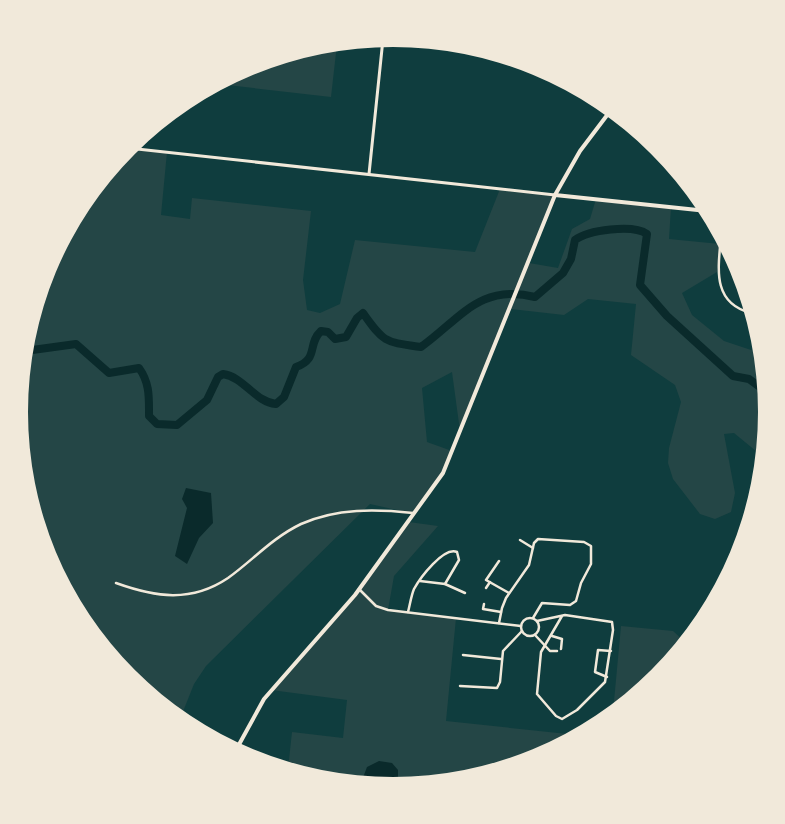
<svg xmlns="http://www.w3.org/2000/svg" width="785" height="824" font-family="'Open Sans',sans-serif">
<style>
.green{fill:#244646}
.water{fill:#0a2a2b}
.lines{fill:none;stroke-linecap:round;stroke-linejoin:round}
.river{stroke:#0a2a2b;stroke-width:8}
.minor{stroke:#f1e9da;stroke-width:2.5}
.tertiary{stroke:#f1e9da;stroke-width:3}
.primary{stroke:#f1e9da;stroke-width:4}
</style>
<rect width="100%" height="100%" fill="#0f3d3e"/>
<g class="green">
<path d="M 337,44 L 331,97 L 218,84 C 254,64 296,48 337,44 Z"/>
<path d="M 128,148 L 167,152 L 161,215 L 190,219 L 192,198 L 311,211 L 303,280 L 307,310 L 320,313 L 340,304 L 355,240 L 475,252 L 500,189 L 555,195 L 529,263 L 558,268 L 572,229 L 590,219 L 596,199 L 671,207 L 669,239 L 720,244 L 717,272 L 682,293 L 692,315 L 724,341 L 760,353 L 766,412 L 762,456 L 734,433 L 724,434 L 735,493 L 731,512 L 715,519 L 700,514 L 673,479 L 668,463 L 669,448 L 681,402 L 675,385 L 631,355 L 636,304 L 588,299 L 564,315 L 511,309 L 460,431 L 452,372 L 422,388 L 427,442 L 452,451 L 443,473 L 415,514 L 370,504 L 206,666 L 194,684 L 180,719 C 143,688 109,659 82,620 C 75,610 70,597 64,587 C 12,489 7,372 47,269 C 65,223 97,185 128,148 Z"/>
<path d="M 409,522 L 438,526 L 394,576 L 388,610 L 456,618 L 446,721 L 577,735 L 535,757 L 465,779 L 392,786 L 319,779 L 288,769 L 292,732 L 343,738 L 347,700 L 271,690 L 355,595 Z"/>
<path d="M 621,626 L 673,631 L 685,642 L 657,676 L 613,712 Z"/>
</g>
<g class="water">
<path d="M 186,488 L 211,493 L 213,523 L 199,538 L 187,564 L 175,556 L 187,508 L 182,499 Z"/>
<path d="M 379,761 L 392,763 L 398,770 L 398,778 L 391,786 L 361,783 L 367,767 Z"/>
</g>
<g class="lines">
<path class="river" d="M 25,351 L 76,344 L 109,373 L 139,368 C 150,383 149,398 149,416 L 157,424 L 177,425 L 207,400 L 218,377 L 223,374 C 244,377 255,402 276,404 L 284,397 L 296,367 C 319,359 307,344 321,331 L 328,332 L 335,339 L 346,337 L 357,318 L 363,313 C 384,343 385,342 421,347 C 460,319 480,283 535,297 L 563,273 L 571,259 L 575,240 C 588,230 633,224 647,234 L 640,285 L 667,316 L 733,376 L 749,379 L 764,390"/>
<g class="minor">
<path d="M 721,237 C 718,269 712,303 751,313"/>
<path d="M 520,540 L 533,548"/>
<path d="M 499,561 L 486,580 L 509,593"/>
<path d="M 420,581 L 445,584 L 465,593"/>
<path d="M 116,583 C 155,597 191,603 228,578 C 253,560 272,538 301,524 C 337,508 376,509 413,513"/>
<path d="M 486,588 L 490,582"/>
<path d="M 359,589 L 376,606 L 388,610 L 521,626"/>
<path d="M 484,604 L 483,609 L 501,612"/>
<path d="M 408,612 C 410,605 411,596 414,589 C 420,578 444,546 457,552 L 459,560 L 445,584"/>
<circle cx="530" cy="627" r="9"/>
<path d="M 537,621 L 565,615 L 612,622 L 613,630 L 605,682 L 577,710 L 562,719 L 556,716 L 537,694 L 541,652 L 562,616"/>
<path d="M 499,623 L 502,608 L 506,598 L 529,565 L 534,543 L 538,539 L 584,542 L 591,546 L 591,564 L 581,583 L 576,601 L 570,605 L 542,603 L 533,618"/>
<path d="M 535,635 L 550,651 L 557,651"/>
<path d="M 552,636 L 562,639 L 561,649"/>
<path d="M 463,655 L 501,659"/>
<path d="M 607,677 L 595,672 L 598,650 L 611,651"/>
<path d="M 460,686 L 497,688 L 500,682 L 503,651 L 522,631"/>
</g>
<g class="tertiary">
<path d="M 128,148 L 555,195"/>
<path d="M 369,174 L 383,39"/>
</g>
<g class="primary">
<path d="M 555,195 L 707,211"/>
<path d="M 236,750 L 264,699 L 355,595 L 443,473 L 555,195 L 580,151 L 611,110"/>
</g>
</g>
<path d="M0 0H785V824H0ZM28 412a365 365 0 1 1 730 0a365 365 0 1 1-730 0Z" fill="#f1e9da" fill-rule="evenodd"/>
</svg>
